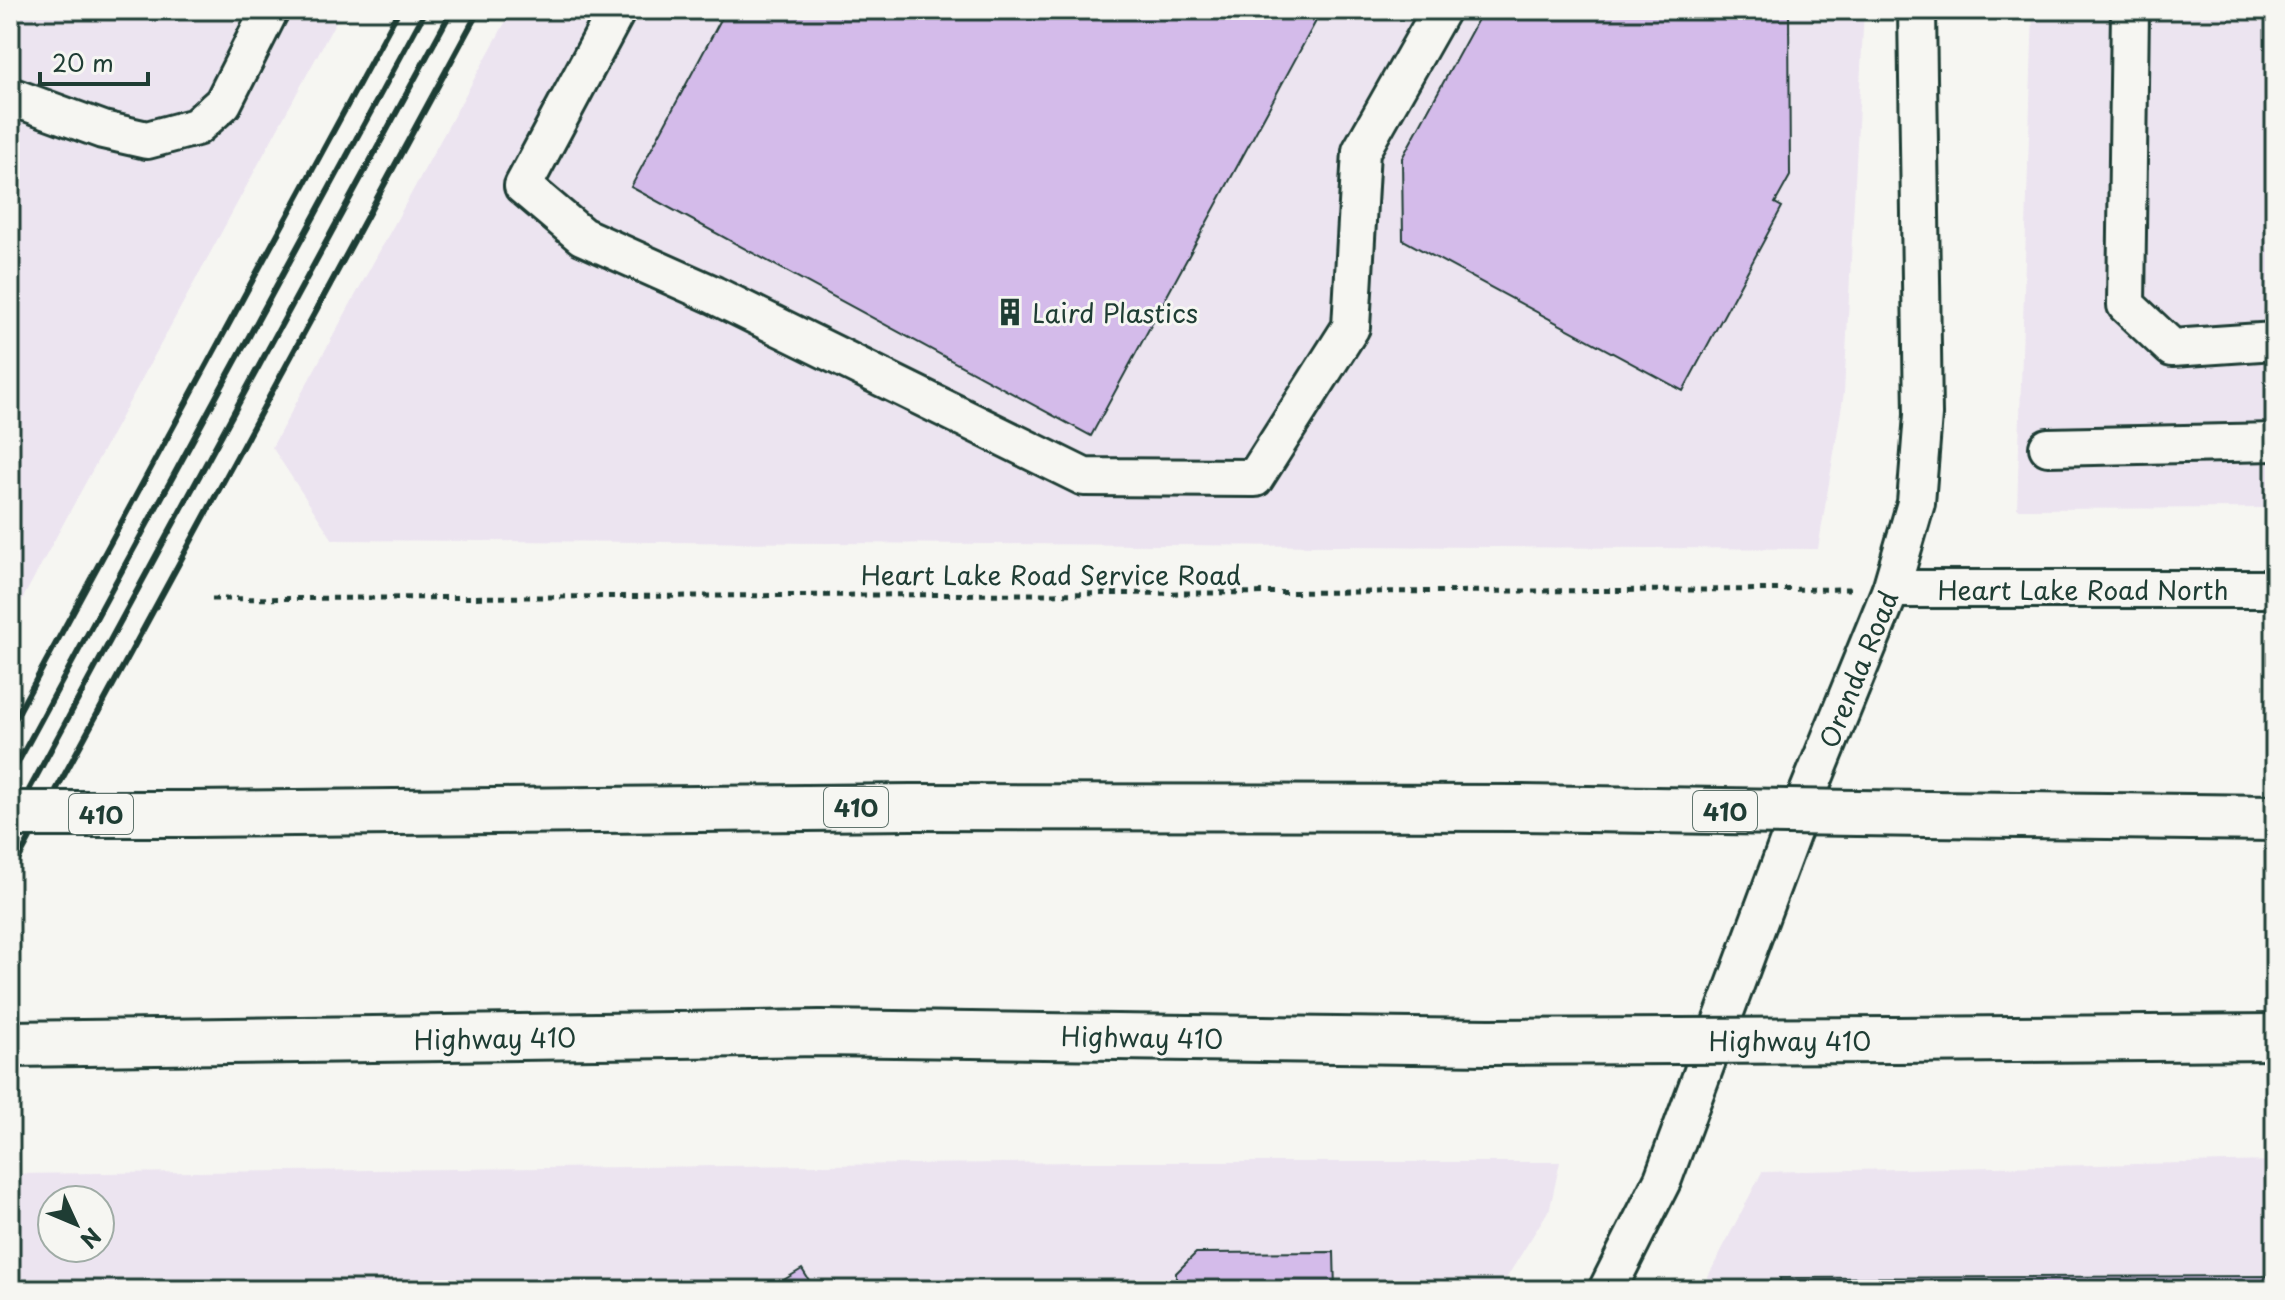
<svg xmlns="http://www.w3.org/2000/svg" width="2285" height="1300" font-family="'Playpen Sans',sans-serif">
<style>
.built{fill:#ece4f0;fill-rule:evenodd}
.building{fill:#d4bbea;stroke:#1f3d34;stroke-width:2}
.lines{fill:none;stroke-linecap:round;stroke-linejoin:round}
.minor-casing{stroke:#1f3d34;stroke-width:42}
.highway-casing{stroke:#1f3d34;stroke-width:50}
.path{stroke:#1f3d34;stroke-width:5;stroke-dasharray:6 6;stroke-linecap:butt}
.minor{stroke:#f6f6f2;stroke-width:36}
.highway{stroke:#f6f6f2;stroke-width:44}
.rail{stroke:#1f3d34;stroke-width:6}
.highway-bridge-casing{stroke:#1f3d34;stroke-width:50;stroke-linecap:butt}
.highway-bridge{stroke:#f6f6f2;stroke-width:44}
.labels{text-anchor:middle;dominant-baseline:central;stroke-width:6;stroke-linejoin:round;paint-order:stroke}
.shield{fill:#f6f6f2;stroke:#60746d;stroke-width:2}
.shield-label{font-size:24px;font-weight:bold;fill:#1f3d34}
.poi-label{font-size:26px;fill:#1f3d34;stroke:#f6f6f2;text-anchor:start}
.street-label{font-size:26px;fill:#1f3d34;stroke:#f6f6f2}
</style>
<rect width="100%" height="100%" fill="#f6f6f2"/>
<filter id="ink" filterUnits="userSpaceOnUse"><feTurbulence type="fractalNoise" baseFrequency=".0125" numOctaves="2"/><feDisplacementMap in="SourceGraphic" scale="16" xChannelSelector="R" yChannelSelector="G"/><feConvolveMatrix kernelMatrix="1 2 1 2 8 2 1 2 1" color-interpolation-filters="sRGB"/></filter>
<g filter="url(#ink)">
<g class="built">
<path d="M 10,10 L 342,10 L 10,622 Z"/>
<path d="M 512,10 L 1864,10 L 1844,393 L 1818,549 L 333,540 L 272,447 Z"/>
<path d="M 2033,10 L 2275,10 L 2275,508 L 2017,509 Z"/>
<path d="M 2275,1161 L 2275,1290 L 1701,1290 L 1762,1172 Z"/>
<path d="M 1085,1162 L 1560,1162 L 1550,1208 L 1499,1290 L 10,1290 L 10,1174 ZM 52,1200 L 100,1200 L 100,1248 L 52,1248 Z"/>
</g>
<g class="building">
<path d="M 726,10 L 1322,10 L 1091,436 L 631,187 Z"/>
<path d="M 1483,10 L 1789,10 L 1790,176 L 1775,203 L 1782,207 L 1683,391 L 1403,240 L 1402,158 Z"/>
<path d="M 1334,1252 L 1335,1290 L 1176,1290 L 1176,1273 L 1196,1253 Z"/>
<path d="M 802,1269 L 815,1290 L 767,1290 Z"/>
<path d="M 2275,1276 L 2275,1290 L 1780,1290 L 1780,1278 Z"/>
</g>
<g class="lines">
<defs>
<g id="minor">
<path d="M 617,10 L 523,186 L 582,236 L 714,295 L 1084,477 L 1255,478 L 1351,327 L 1361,151 L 1441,10"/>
<path d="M 2130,10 L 2126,305 L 2172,348 L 2275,341"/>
<path d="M 10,96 L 103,130 L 147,140 L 196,127 L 223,103 L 270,10"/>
<path d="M 2048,447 L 2275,442"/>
<path d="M 1891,589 L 2275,589"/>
<path d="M 1607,1290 L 1663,1179 L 1792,832 L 1891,589 L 1916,503 L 1923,415 L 1917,10"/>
</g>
<g id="highway">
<path d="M 191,814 L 912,807 L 1521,808"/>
<path d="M 1928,814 L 2275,818"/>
<path d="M 1895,1040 L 2275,1037"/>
<path d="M 10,1044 L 820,1033 L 1489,1042"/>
</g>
</defs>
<use href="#minor" class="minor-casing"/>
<use href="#highway" class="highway-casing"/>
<path class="path" d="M 212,599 L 1854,589"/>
<use href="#minor" class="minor"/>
<use href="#highway" class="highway"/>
<g class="rail">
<path d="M 10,728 L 399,10"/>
<path d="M 10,777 L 426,10"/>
<path d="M 10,825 L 452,10"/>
<path d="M 10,875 L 479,10"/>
</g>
<defs>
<g id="highway-bridge">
<path d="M 1521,808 L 1928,814"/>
<path d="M 10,814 L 191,814"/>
<path d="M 1489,1042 L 1895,1040"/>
</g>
</defs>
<use href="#highway-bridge" class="highway-bridge-casing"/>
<use href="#highway-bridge" class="highway-bridge"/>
</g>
</g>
<defs>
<symbol id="building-bare" viewBox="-9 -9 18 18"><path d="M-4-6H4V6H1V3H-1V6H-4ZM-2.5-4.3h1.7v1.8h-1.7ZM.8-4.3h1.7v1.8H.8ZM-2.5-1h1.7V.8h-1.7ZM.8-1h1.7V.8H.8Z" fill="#1f3d34" stroke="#f6f6f2" stroke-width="2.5" paint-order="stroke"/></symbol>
</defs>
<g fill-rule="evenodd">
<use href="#building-bare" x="990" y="292" width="40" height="40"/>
</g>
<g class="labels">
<g class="shield">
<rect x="824" y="787" width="64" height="40" rx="6"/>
<rect x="1693" y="791" width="64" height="40" rx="6"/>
<rect x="69" y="794" width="64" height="40" rx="6"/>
</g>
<g class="shield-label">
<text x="856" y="807">410</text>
<text x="1725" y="811">410</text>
<text x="101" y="814">410</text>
</g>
<g class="poi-label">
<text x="1032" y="312">Laird Plastics</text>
</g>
<g class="street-label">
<text x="1051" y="574">Heart Lake Road Service Road</text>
<text x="2083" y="589">Heart Lake Road North</text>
<text transform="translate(1858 669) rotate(-68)">Orenda Road</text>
<text transform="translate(1142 1037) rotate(1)">Highway 410</text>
<text transform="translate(495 1038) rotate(-1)">Highway 410</text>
<text x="1790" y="1040">Highway 410</text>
</g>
</g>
<rect width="2285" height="1300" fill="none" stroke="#f6f6f2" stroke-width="40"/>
<rect x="20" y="20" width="2245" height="1260" fill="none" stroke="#1f3d34" stroke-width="3" filter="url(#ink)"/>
<g transform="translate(76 1224) rotate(134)"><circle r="38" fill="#f6f6f2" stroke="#a0aca6" stroke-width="2"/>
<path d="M0-6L14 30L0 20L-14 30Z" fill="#1f3d34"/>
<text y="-12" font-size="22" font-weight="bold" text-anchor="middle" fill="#1f3d34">N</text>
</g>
<path d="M40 72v12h108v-12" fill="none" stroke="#1f3d34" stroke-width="4"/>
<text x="52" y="72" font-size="24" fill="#1f3d34" stroke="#f6f6f2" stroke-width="6" paint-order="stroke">20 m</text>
</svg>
